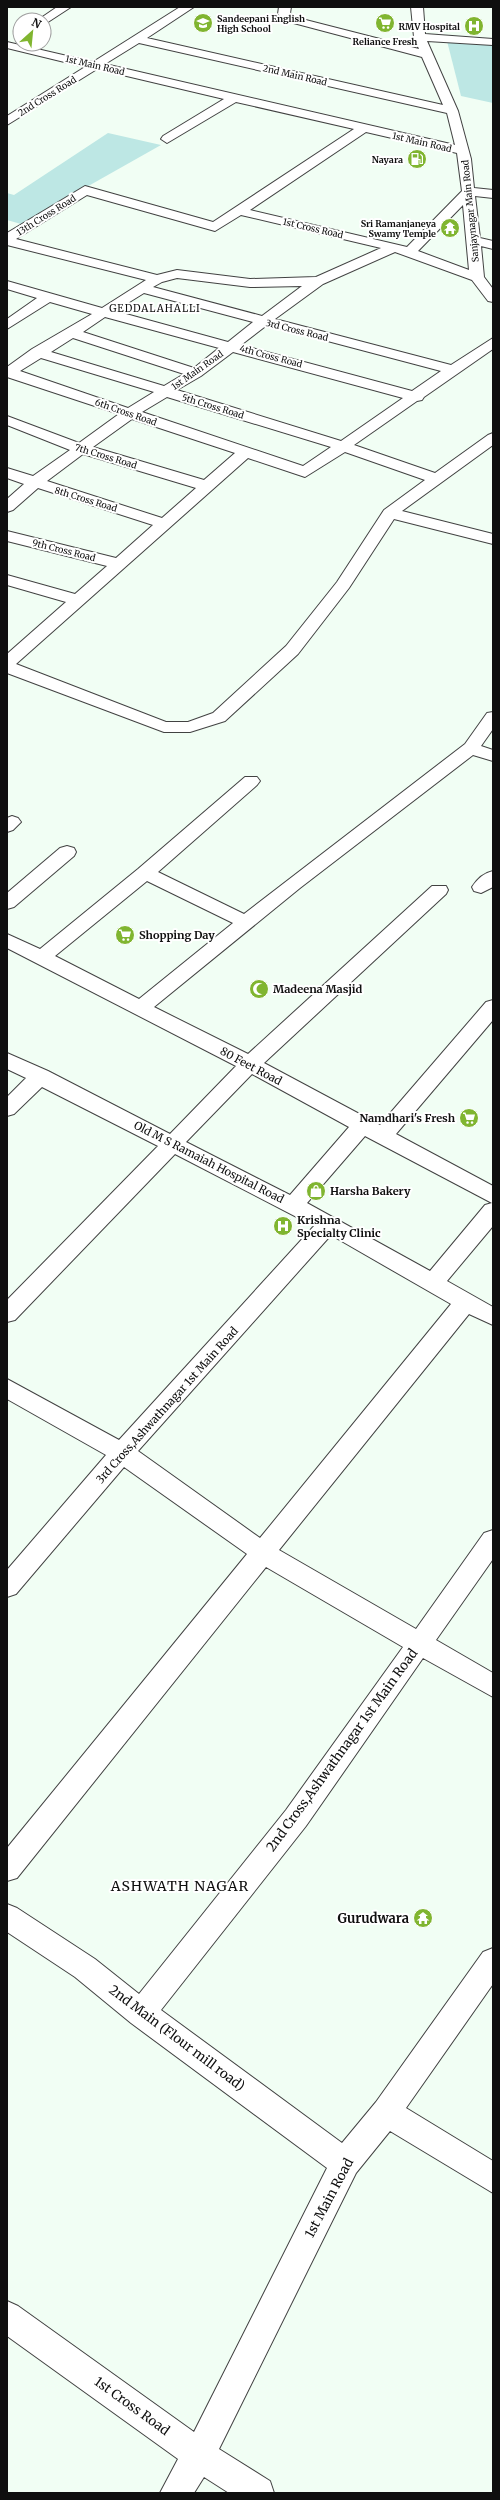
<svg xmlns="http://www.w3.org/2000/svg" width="500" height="2500" font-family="Merriweather,serif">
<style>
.green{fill:#bde7e4}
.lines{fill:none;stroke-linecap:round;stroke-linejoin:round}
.minor-casing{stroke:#424242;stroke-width:2}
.minor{fill:#fff;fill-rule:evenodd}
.labels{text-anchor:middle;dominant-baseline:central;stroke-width:4;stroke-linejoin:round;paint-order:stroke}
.far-poi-label{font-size:9px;font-weight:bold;fill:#0f0f0f;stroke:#fff;text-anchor:end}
.far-street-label{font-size:9px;fill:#0f0f0f;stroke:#fff}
.far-neighbourhood-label{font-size:10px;letter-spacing:1px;fill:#0f0f0f;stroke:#fff}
.poi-label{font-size:11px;font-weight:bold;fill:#0f0f0f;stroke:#fff;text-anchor:start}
.street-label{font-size:11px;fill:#0f0f0f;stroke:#fff}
.near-street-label{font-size:13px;fill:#0f0f0f;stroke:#fff}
.near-poi-label{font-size:13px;font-weight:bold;fill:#0f0f0f;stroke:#fff;text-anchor:end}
.near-neighbourhood-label{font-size:14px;letter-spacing:1px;fill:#0f0f0f;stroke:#fff}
</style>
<rect width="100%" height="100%" fill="#f1fef4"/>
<g class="green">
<path d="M 447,41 L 493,44 L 493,103 L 461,96 Z"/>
<path d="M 108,133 L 161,145 L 21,224 L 7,220 L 7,193 L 14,195 Z"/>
</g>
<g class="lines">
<defs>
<g id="minor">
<path d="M 57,7 L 71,7 L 48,22 L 44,23 L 44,20 L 38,20 Z"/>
<path d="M 180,7 L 194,7 L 147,38 L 443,105 L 422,57 L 286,21 L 278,14 L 279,7 L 291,7 L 290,13 L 294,17 L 419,49 L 414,37 L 411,7 L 423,7 L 425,34 L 493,39 L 493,45 L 427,41 L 458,111 L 471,159 L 474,188 L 493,190 L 493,198 L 475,196 L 480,238 L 493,241 L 493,249 L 481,246 L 484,277 L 493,289 L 493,302 L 488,301 L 472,280 L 395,252 L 323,284 L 275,319 L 451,365 L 493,338 L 493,349 L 424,397 L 422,400 L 417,401 L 354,445 L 435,473 L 488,435 L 493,433 L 493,445 L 402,511 L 493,534 L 493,544 L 394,519 L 349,588 L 298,654 L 225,721 L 190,732 L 164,732 L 7,673 L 7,654 L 66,602 L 7,585 L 7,575 L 75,594 L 107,566 L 7,541 L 7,531 L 116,558 L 153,525 L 38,488 L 13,510 L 7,512 L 7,499 L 24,484 L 7,478 L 7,468 L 33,476 L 70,450 L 7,425 L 7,416 L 79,443 L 119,414 L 7,377 L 7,367 L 32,349 L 92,314 L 50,302 L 7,329 L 7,319 L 37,298 L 7,289 L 7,281 L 102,308 L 146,280 L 7,245 L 7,233 L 85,186 L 213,222 L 354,129 L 236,102 L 167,143 L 161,139 L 163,136 L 224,99 L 97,69 L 7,125 L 7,116 L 85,67 L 7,48 L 7,42 L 93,62 ZM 139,43 L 447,113 L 455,145 L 105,64 ZM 366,132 L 457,153 L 462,191 L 407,247 L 250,210 ZM 87,195 L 215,231 L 241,215 L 381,248 L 316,277 L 250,279 L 177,270 L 157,275 L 16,239 ZM 463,205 L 469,270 L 418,251 ZM 177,278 L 250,287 L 302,286 L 262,316 L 153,287 L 162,282 ZM 144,293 L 253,322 L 228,342 L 115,311 ZM 105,317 L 219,348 L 194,368 L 83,332 ZM 267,325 L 441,371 L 412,391 L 241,345 ZM 73,338 L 184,374 L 164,386 L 51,352 ZM 233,352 L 403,398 L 341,441 L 177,390 L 201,376 ZM 41,358 L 154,392 L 128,408 L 20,371 ZM 167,397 L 331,447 L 303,466 L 142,412 ZM 132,419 L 235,453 L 204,480 L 93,447 ZM 345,452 L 425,480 L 384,510 L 337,582 L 286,646 L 213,713 L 188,722 L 166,722 L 16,664 L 248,458 L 305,477 ZM 83,454 L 196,488 L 162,518 L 47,481 Z"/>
<path d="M 493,712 L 493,729 L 481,746 L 493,750 L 493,761 L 473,755 L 300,888 L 154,1007 L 248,1054 L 432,886 L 446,886 L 448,890 L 446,894 L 264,1063 L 380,1125 L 486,1002 L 493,1000 L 493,1020 L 396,1134 L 493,1186 L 493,1226 L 447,1281 L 493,1307 L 493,1325 L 469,1314 L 279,1550 L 416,1629 L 484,1533 L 493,1530 L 493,1559 L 436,1640 L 493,1673 L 493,1697 L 423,1658 L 306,1826 L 161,2010 L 342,2143 L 376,2102 L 483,1952 L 493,1948 L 493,1984 L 406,2108 L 493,2161 L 493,2193 L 390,2131 L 356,2173 L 219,2449 L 270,2481 L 274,2493 L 229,2493 L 204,2477 L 194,2493 L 160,2493 L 178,2459 L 7,2336 L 7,2301 L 18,2306 L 194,2432 L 327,2168 L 131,2023 L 75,1977 L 7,1932 L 7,1904 L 17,1908 L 95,1959 L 139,1994 L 286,1810 L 403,1647 L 266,1567 L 17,1878 L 7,1881 L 7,1848 L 247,1554 L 124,1467 L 16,1594 L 7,1597 L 7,1570 L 106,1455 L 7,1399 L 7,1379 L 119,1440 L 314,1226 L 175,1154 L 15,1320 L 7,1322 L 7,1300 L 158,1146 L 42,1087 L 14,1114 L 7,1116 L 7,1097 L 26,1078 L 7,1069 L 7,1053 L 48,1071 L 170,1134 L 236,1066 L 7,948 L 7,934 L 40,949 L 138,869 L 245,777 L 257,777 L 260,781 L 257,785 L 158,872 L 244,914 L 465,744 L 487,713 ZM 147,881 L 233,923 L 139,999 L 55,956 ZM 252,1074 L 349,1127 L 290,1195 L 186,1142 ZM 365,1136 L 492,1203 L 485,1205 L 430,1271 L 307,1203 ZM 331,1235 L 451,1304 L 260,1538 L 138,1451 Z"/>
<path d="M 12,816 L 18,818 L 21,822 L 13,830 L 7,832 L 7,818 Z"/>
<path d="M 67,846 L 74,848 L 76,852 L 74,856 L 14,907 L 7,909 L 7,893 L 60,848 Z"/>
<path d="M 493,871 L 493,887 L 481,893 L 474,891 L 472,887 C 477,879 484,873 493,871 Z"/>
</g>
</defs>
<use href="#minor" class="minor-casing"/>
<use href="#minor" class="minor"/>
</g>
<defs>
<symbol id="school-disc" viewBox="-11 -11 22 22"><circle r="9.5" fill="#80b530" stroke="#fff"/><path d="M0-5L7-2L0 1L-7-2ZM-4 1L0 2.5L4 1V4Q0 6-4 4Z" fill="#fff"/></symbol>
<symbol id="supermarket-disc" viewBox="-11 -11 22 22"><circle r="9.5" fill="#80b530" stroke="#fff"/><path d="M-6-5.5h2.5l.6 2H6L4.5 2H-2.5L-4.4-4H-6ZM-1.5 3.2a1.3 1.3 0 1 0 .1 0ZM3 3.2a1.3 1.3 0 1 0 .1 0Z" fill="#fff"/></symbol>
<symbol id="hospital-disc" viewBox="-11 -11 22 22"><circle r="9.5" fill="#80b530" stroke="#fff"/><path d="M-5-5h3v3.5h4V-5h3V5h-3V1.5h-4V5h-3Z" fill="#fff"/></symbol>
<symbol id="fuel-disc" viewBox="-11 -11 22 22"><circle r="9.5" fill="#80b530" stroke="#fff"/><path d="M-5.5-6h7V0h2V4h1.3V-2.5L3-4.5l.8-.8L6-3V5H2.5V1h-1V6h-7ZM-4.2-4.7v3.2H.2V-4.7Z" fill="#fff"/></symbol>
<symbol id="temple-disc" viewBox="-11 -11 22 22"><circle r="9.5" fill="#80b530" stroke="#fff"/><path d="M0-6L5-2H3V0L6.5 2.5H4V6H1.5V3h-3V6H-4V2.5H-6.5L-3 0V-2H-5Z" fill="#fff"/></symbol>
<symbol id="mosque-disc" viewBox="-11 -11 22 22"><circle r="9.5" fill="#80b530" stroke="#fff"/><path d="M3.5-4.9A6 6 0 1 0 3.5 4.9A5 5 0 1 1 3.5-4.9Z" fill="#fff"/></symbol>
<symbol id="shop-disc" viewBox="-11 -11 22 22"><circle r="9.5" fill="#80b530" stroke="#fff"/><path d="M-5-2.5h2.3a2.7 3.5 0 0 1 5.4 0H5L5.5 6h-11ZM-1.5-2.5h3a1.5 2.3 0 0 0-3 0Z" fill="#fff"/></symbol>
</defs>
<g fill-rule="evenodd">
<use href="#school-disc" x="192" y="12" width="22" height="22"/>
<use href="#supermarket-disc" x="374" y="12" width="22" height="22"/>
<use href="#hospital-disc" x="463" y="15" width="22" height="22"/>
<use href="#fuel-disc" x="406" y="148" width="22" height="22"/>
<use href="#temple-disc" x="439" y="217" width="22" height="22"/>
<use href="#supermarket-disc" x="114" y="924" width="22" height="22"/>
<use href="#mosque-disc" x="248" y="978" width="22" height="22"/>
<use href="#supermarket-disc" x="458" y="1107" width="22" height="22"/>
<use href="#shop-disc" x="305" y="1180" width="22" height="22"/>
<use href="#hospital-disc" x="272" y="1215" width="22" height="22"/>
<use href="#temple-disc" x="412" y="1907" width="22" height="22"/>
</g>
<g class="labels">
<g class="far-poi-label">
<text x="217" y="18" text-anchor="start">Sandeepani English<tspan x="217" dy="10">High School</tspan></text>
<text x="460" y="26">RMV Hospital</text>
<text x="385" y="41" text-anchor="middle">Reliance Fresh</text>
<text x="403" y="159">Nayara</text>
<text x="436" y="223">Sri Ramanjaneya<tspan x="436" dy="10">Swamy Temple</tspan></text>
</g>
<g class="far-street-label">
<text transform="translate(95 65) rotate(13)">1st Main Road</text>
<text transform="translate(295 75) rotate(13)">2nd Main Road</text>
<text transform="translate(47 96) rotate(-32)">2nd Cross Road</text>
<text transform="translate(422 142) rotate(13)">1st Main Road</text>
<text transform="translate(470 211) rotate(-96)">Sanjaynagar Main Road</text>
<text transform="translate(46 215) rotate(-32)">13th Cross Road</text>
<text transform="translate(313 228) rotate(13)">1st Cross Road</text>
<text transform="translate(297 330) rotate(14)">3rd Cross Road</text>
<text transform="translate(271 356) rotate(15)">4th Cross Road</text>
<text transform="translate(197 370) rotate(-35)">1st Main Road</text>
<text transform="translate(213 406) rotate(17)">5th Cross Road</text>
<text transform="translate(126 412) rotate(19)">6th Cross Road</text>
<text transform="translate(106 456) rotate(17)">7th Cross Road</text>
<text transform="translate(86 499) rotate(17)">8th Cross Road</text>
<text transform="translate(64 550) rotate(14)">9th Cross Road</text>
</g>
<g class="far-neighbourhood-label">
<text x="155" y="308">GEDDALAHALLI</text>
</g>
<g class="poi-label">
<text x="139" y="935">Shopping Day</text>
<text x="273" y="989">Madeena Masjid</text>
<text x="455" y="1118" text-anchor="end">Namdhari's Fresh</text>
<text x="330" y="1191">Harsha Bakery</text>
<text x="297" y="1220">Krishna<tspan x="297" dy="13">Specialty Clinic</tspan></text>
</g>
<g class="street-label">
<text transform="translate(251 1066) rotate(28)">80 Feet Road</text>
<text transform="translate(209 1162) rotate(27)">Old M S Ramaiah Hospital Road</text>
<text transform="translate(167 1405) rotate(-48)">3rd Cross,Ashwathnagar 1st Main Road</text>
</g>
<g class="near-street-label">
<text transform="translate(342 1750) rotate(-54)">2nd Cross,Ashwathnagar 1st Main Road</text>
<text transform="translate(177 2038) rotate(37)">2nd Main (Flour mill road)</text>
<text transform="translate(329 2198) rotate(-62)">1st Main Road</text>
<text transform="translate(132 2406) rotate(36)">1st Cross Road</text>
</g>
<g class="near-poi-label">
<text x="409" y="1918">Gurudwara</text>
</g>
<g class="near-neighbourhood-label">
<text x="180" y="1886">ASHWATH NAGAR</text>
</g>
</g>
<rect width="500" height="2500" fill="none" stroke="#0f0f0f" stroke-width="16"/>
<g transform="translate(32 32) rotate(27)"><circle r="19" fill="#ffffff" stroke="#9f9f9f"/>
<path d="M0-3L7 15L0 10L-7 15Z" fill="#80b530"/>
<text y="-6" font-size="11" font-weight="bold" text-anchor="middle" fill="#0f0f0f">N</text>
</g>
</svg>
